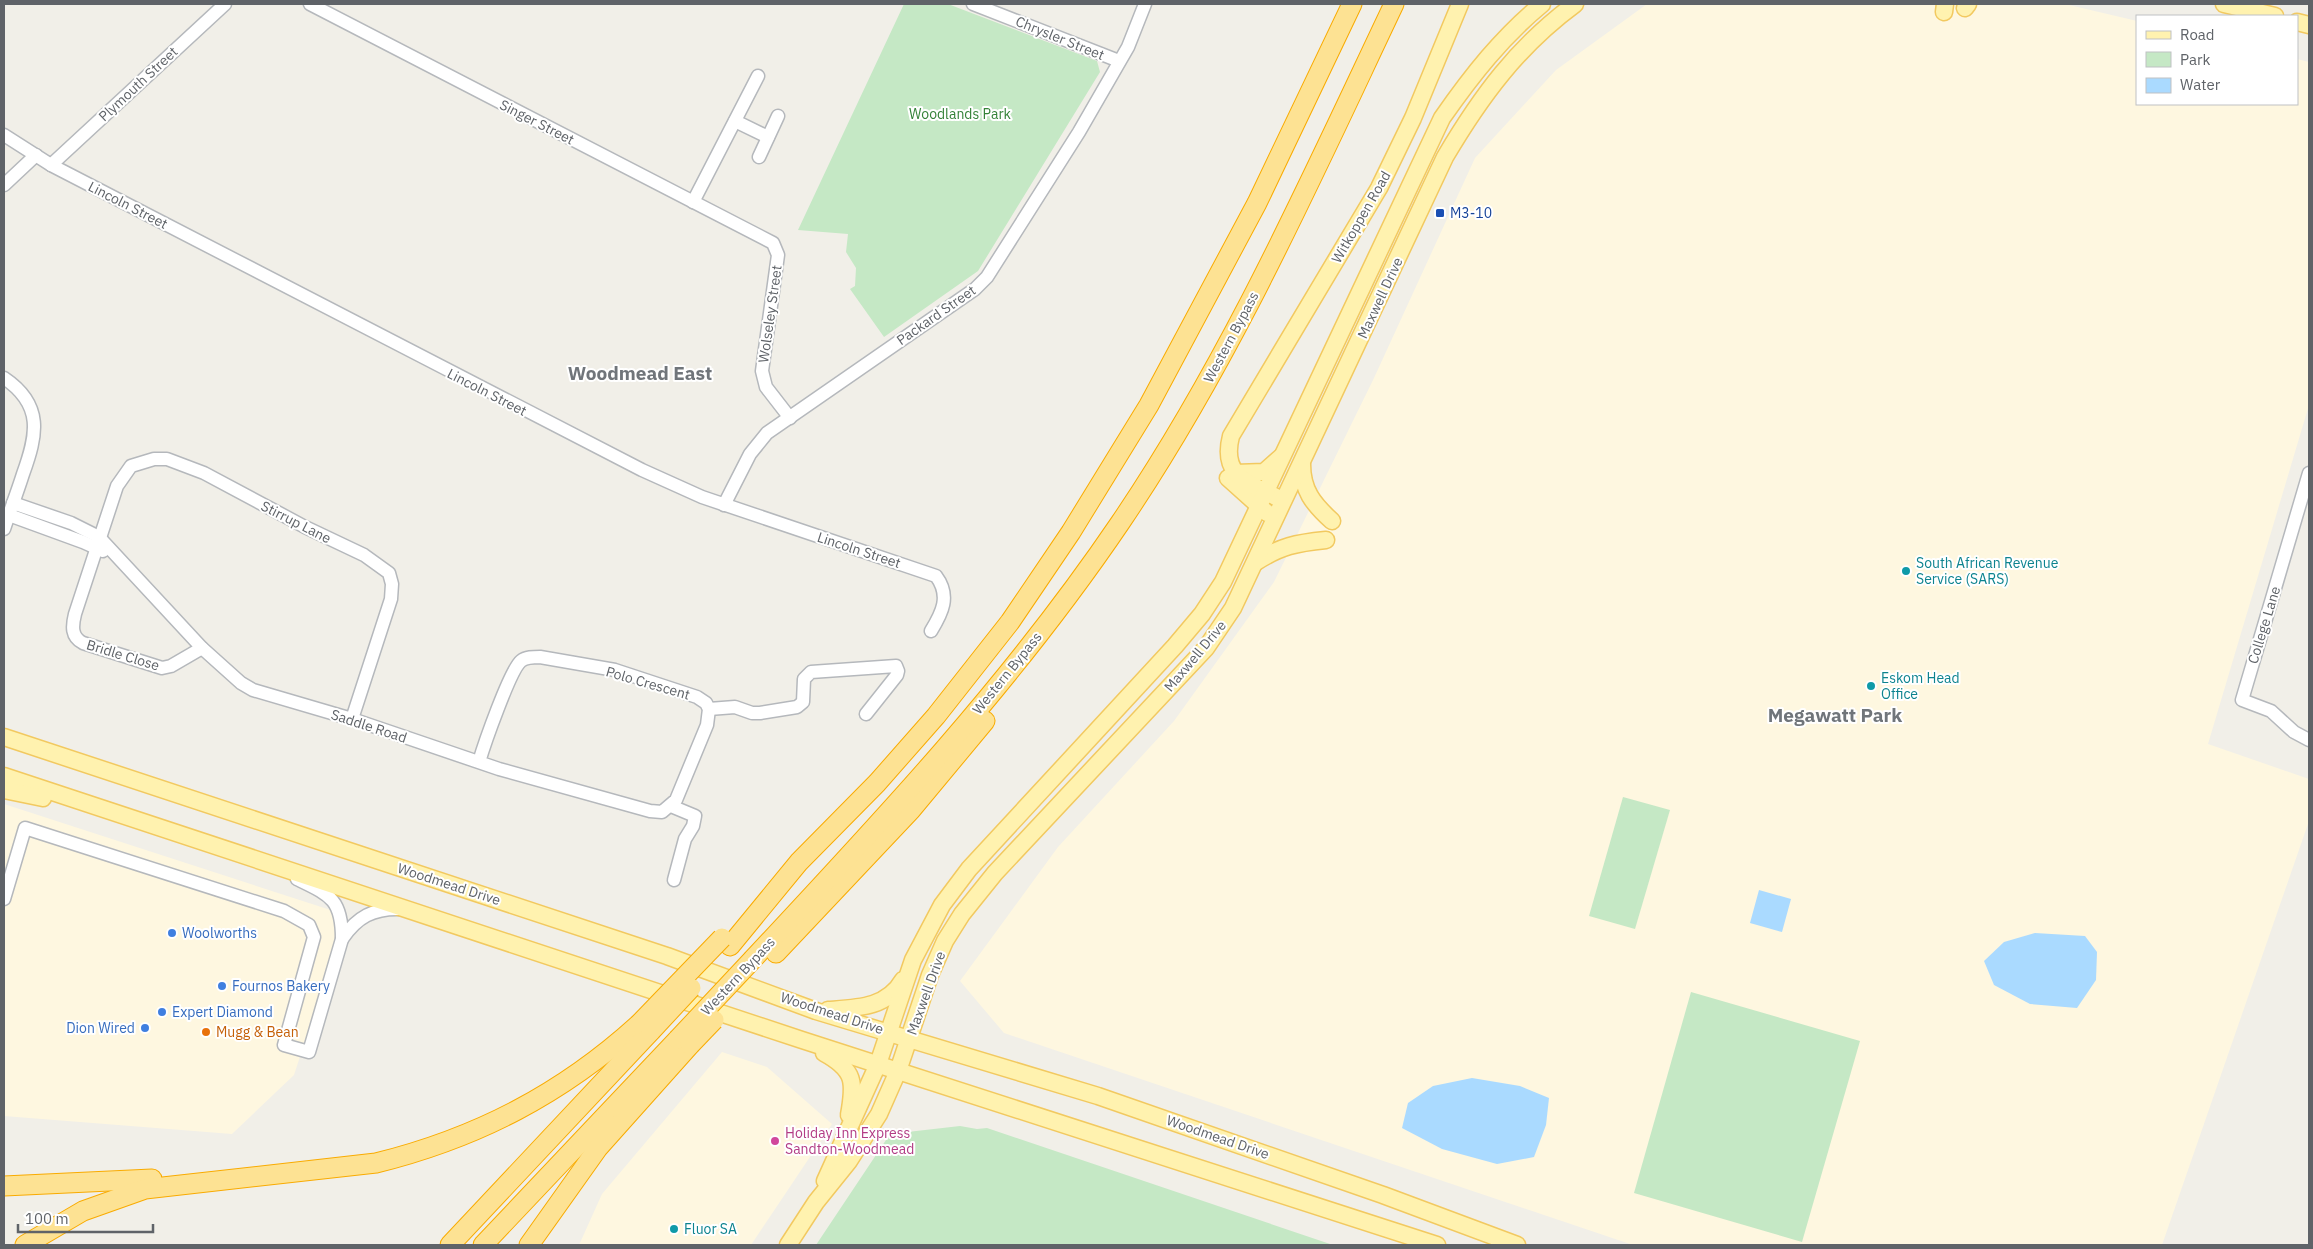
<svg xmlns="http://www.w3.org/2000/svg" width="2313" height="1249" font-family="'IBM Plex Sans',sans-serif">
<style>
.commercial{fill:#fef7e0}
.green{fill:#c5e8c5}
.water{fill:#aadaff}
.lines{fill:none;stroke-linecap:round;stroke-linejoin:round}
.minor-casing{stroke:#b5b8bc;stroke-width:15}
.major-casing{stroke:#f2c960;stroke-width:19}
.highway-casing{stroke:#f9ab00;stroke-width:21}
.minor{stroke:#fff;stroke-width:12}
.major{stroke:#fff2af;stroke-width:16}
.highway{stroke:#fde293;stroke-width:19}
.highway-bridge-casing{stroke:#f9ab00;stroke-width:21;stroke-linecap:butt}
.highway-bridge{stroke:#fde293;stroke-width:19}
.transit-dot{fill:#1a4fb4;stroke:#fff;stroke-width:2}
.culture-dot{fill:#0f9aa8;stroke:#fff;stroke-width:2}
.shop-dot{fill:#3f7fe0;stroke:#fff;stroke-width:2}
.food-dot{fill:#e8710a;stroke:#fff;stroke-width:2}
.hotel-dot{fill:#d1479c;stroke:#fff;stroke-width:2}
.labels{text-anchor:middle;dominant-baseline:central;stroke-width:4;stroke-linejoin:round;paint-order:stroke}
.street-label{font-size:14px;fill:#5f6368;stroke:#fff}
.park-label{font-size:14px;fill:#348238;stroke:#fff}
.transit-label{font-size:14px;fill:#164399;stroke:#fff;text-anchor:start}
.culture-label{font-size:14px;fill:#0d838f;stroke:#fff;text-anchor:start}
.shop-label{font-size:14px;fill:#366cbe;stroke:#fff;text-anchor:start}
.food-label{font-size:14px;fill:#c56008;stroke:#fff;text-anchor:start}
.hotel-label{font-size:14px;fill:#b23c85;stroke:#fff;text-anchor:start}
.district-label{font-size:19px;font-weight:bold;fill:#70757a;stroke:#fff}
</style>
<rect width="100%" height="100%" fill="#f1efe8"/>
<g class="commercial">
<path d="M 1647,4 L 2065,4 L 2137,21 L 2137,104 L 2297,104 L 2297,59 L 2309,62 L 2309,405 L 2208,744 L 2309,779 L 2309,821 L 2162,1245 L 1633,1245 L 1004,1033 L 960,981 L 1058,847 L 1174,721 L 1274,582 L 1374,378 L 1475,158 L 1556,70 Z"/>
<path d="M 4,804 L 346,915 L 294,1075 L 232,1134 L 4,1116 Z"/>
<path d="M 722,1052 L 767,1067 L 832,1124 L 751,1245 L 579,1245 L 602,1194 Z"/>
</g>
<g class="green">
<path d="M 904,4 L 948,4 L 1097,61 L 1100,72 L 978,271 L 884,337 L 850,289 L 855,286 L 856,268 L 846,252 L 848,234 L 798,230 Z"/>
<path d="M 1623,797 L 1670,810 L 1635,929 L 1589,916 Z"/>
<path d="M 1691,992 L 1860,1041 L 1802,1242 L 1634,1193 Z"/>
<path d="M 960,1126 L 977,1129 L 987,1128 L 1333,1245 L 816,1245 L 890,1134 Z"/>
</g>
<g class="water">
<path d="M 1759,890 L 1791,899 L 1782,932 L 1750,923 Z"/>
<path d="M 2035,933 L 2085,936 L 2097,952 L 2096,980 L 2077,1008 L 2030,1004 L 1994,985 L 1984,961 L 2004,942 Z"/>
<path d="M 1472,1078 L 1520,1086 L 1549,1098 L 1546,1125 L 1534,1157 L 1497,1164 L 1442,1149 L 1402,1128 L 1408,1103 L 1433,1086 Z"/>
</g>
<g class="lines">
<defs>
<g id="minor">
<path d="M 310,4 L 773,243 L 778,255 L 762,371 L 766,387 L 790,418"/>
<path d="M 973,4 L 1119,61"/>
<path d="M 735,121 L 768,137"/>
<path d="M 4,135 L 51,165 L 642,470 L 702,497 L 936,576 C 951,596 942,613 931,631"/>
<path d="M 759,157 L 778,116"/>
<path d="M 51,165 L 225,4"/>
<path d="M 4,185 L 36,155"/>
<path d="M 693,202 L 758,76"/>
<path d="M 4,378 C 44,405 37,435 23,474 C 17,493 10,511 4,529"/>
<path d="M 2309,473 L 2242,700 L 2271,711 L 2294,732 L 2309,740"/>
<path d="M 13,503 L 71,523 L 99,537 L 202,648 L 241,683 L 253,690 L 352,719 L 499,769 L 650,811 L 662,812 L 676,800 L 707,725 L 709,709 L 706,703 L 697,697 L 615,670 L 540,657 C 533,657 526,657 521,661 C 510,670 484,745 479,762"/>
<path d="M 724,505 L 750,454 L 767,433 L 975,289 L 987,277 L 1079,132 L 1128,47 L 1145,4"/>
<path d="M 9,515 L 83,542 L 103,551"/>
<path d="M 202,648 L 171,666 L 162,668 L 83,643 C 71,637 72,626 75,614 L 117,486 L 131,466 L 154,459 L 167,459 L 204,473 L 305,527 L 364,555 L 389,573 L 392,584 L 391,599 L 352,719"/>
<path d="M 709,709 L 735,707 L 752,713 L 760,713 L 797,707 L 803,702 L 804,679 L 811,672 L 896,666 L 898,671 L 897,675 L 866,714"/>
<path d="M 671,806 L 695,816 L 693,826 L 685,839 L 674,880"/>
<path d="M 4,899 L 25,828 L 284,911 L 309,925 L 314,937 L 284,1045 L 309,1052 L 342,939 C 342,899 330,895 297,879"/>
<path d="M 342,939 C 357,917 373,908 401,909"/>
</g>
<g id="major">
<path d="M 2224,4 L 2275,16"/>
<path d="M 1965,8 L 1968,4"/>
<path d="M 1944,12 L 1945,4"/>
<path d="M 2297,22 L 2309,25"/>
<path d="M 1302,464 C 1302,490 1313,504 1332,521"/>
<path d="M 1235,473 L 1264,472 L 1281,457"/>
<path d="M 1228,478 L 1267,513"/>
<path d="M 1276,497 C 1246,482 1221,475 1231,436 L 1379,188 L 1413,118 L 1460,4"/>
<path d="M 1256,562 C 1281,546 1296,543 1326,540"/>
<path d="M 4,737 L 667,956 L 816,1011 L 1098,1096 L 1383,1195 L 1517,1245"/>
<path d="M 4,776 L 802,1040 L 1437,1245"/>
<path d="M 4,790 L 43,798"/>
<path d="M 828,1010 C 857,1008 887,1008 903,980"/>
<path d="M 824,1053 C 855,1070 855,1082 849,1115"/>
<path d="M 825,1181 L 878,1064 L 913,960 L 942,905 L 969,869 L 1175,646 L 1202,614 L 1223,582 L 1442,118 C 1472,75 1502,37 1542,4"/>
<path d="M 788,1245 L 816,1202 L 849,1161 L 879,1114 L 898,1071 L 930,975 L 945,941 L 962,914 L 995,873 L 1206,648 L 1233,608 L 1445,157 C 1481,96 1518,46 1575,4"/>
</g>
<g id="highway">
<path d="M 730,946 L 799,862 L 877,783 L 936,716 L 1010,622 L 1071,532 L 1149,405 L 1257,203 L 1352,4"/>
<path d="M 776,953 L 911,810 L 985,721"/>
<path d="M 753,959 C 883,820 1013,681 1120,523 C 1230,361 1310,181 1394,4"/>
<path d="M 4,1186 L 152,1179"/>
<path d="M 25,1245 L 83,1211 L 145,1189 L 376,1163 C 477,1138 562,1094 639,1024"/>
<path d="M 450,1245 L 651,1031"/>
<path d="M 483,1245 L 678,1039"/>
<path d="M 529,1245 L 598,1148 L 690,1045"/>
</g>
</defs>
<use href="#minor" class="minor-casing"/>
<use href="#major" class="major-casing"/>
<use href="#highway" class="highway-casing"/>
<use href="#minor" class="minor"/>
<use href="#major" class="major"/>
<use href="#highway" class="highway"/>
<defs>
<g id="highway-bridge">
<path d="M 639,1024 L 722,938"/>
<path d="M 651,1031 L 691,988"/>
<path d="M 678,1039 L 753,959"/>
<path d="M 690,1045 L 714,1020"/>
</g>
</defs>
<use href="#highway-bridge" class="highway-bridge-casing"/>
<use href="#highway-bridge" class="highway-bridge"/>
</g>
<rect class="transit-dot" x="1435" y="208" width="10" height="10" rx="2.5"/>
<g class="culture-dot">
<circle cx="1906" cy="571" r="5"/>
<circle cx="1871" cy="686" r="5"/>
<circle cx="674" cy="1229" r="5"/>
</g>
<g class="shop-dot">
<circle cx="172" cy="933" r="5"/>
<circle cx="222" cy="986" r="5"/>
<circle cx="162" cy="1012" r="5"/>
<circle cx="145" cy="1028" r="5"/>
</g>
<circle class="food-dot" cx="206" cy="1032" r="5"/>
<circle class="hotel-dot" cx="775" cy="1141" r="5"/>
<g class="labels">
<g class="street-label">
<text transform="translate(1060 38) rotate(22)">Chrysler Street</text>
<text transform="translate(138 84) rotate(-43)">Plymouth Street</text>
<text transform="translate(537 122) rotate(27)">Singer Street</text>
<text transform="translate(128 205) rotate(27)">Lincoln Street</text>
<text transform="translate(1361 217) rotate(-60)">Witkoppen Road</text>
<text transform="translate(1380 298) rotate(-65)">Maxwell Drive</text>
<text transform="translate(770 314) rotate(-82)">Wolseley Street</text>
<text transform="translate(936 315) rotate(-35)">Packard Street</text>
<text transform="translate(1231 337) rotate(-62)">Western Bypass</text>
<text transform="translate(487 392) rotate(27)">Lincoln Street</text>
<text transform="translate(296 522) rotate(27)">Stirrup Lane</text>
<text transform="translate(859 550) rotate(18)">Lincoln Street</text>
<text transform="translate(2264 625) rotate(-73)">College Lane</text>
<text transform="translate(123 655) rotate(17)">Bridle Close</text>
<text transform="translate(1195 656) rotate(-50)">Maxwell Drive</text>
<text transform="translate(1007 673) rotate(-51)">Western Bypass</text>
<text transform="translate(648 683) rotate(16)">Polo Crescent</text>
<text transform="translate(369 726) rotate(18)">Saddle Road</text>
<text transform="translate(449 884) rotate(18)">Woodmead Drive</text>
<text transform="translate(738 976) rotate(-47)">Western Bypass</text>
<text transform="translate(926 993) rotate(-70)">Maxwell Drive</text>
<text transform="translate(832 1013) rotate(18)">Woodmead Drive</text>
<text transform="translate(1218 1137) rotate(19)">Woodmead Drive</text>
</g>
<g class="park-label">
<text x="960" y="114">Woodlands Park</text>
</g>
<g class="transit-label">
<text x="1450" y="213">M3-10</text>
</g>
<g class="culture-label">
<text x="1916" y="563">South African Revenue<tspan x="1916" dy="16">Service (SARS)</tspan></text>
<text x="1881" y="678">Eskom Head<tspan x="1881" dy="16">Office</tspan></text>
<text x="684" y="1229">Fluor SA</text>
</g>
<g class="shop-label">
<text x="182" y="933">Woolworths</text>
<text x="232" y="986">Fournos Bakery</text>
<text x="172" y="1012">Expert Diamond</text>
<text x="135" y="1028" text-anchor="end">Dion Wired</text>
</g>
<g class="food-label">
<text x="216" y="1032">Mugg &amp; Bean</text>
</g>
<g class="hotel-label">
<text x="785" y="1133">Holiday Inn Express<tspan x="785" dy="16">Sandton-Woodmead</tspan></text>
</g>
<g class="district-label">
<text x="640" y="373">Woodmead East</text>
<text x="1835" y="715">Megawatt Park</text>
</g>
</g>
<rect width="2313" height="1249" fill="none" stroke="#5f6368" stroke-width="10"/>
<rect x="2136" y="15" width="162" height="90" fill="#ffffff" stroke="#bfc1c3"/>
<rect x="2146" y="31" width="25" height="8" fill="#fff2af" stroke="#bfc1c3"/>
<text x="2180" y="40" font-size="15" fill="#5f6368">Road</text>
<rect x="2146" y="52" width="25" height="15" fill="#c5e8c5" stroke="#bfc1c3"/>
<text x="2180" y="65" font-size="15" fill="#5f6368">Park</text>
<rect x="2146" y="78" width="25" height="15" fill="#aadaff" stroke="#bfc1c3"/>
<text x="2180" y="90" font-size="15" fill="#5f6368">Water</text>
<path d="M18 1224v8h135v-8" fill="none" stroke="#5f6368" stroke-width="2.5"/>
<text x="25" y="1224" font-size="15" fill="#5f6368" stroke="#ffffff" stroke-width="4" paint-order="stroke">100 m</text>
</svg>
